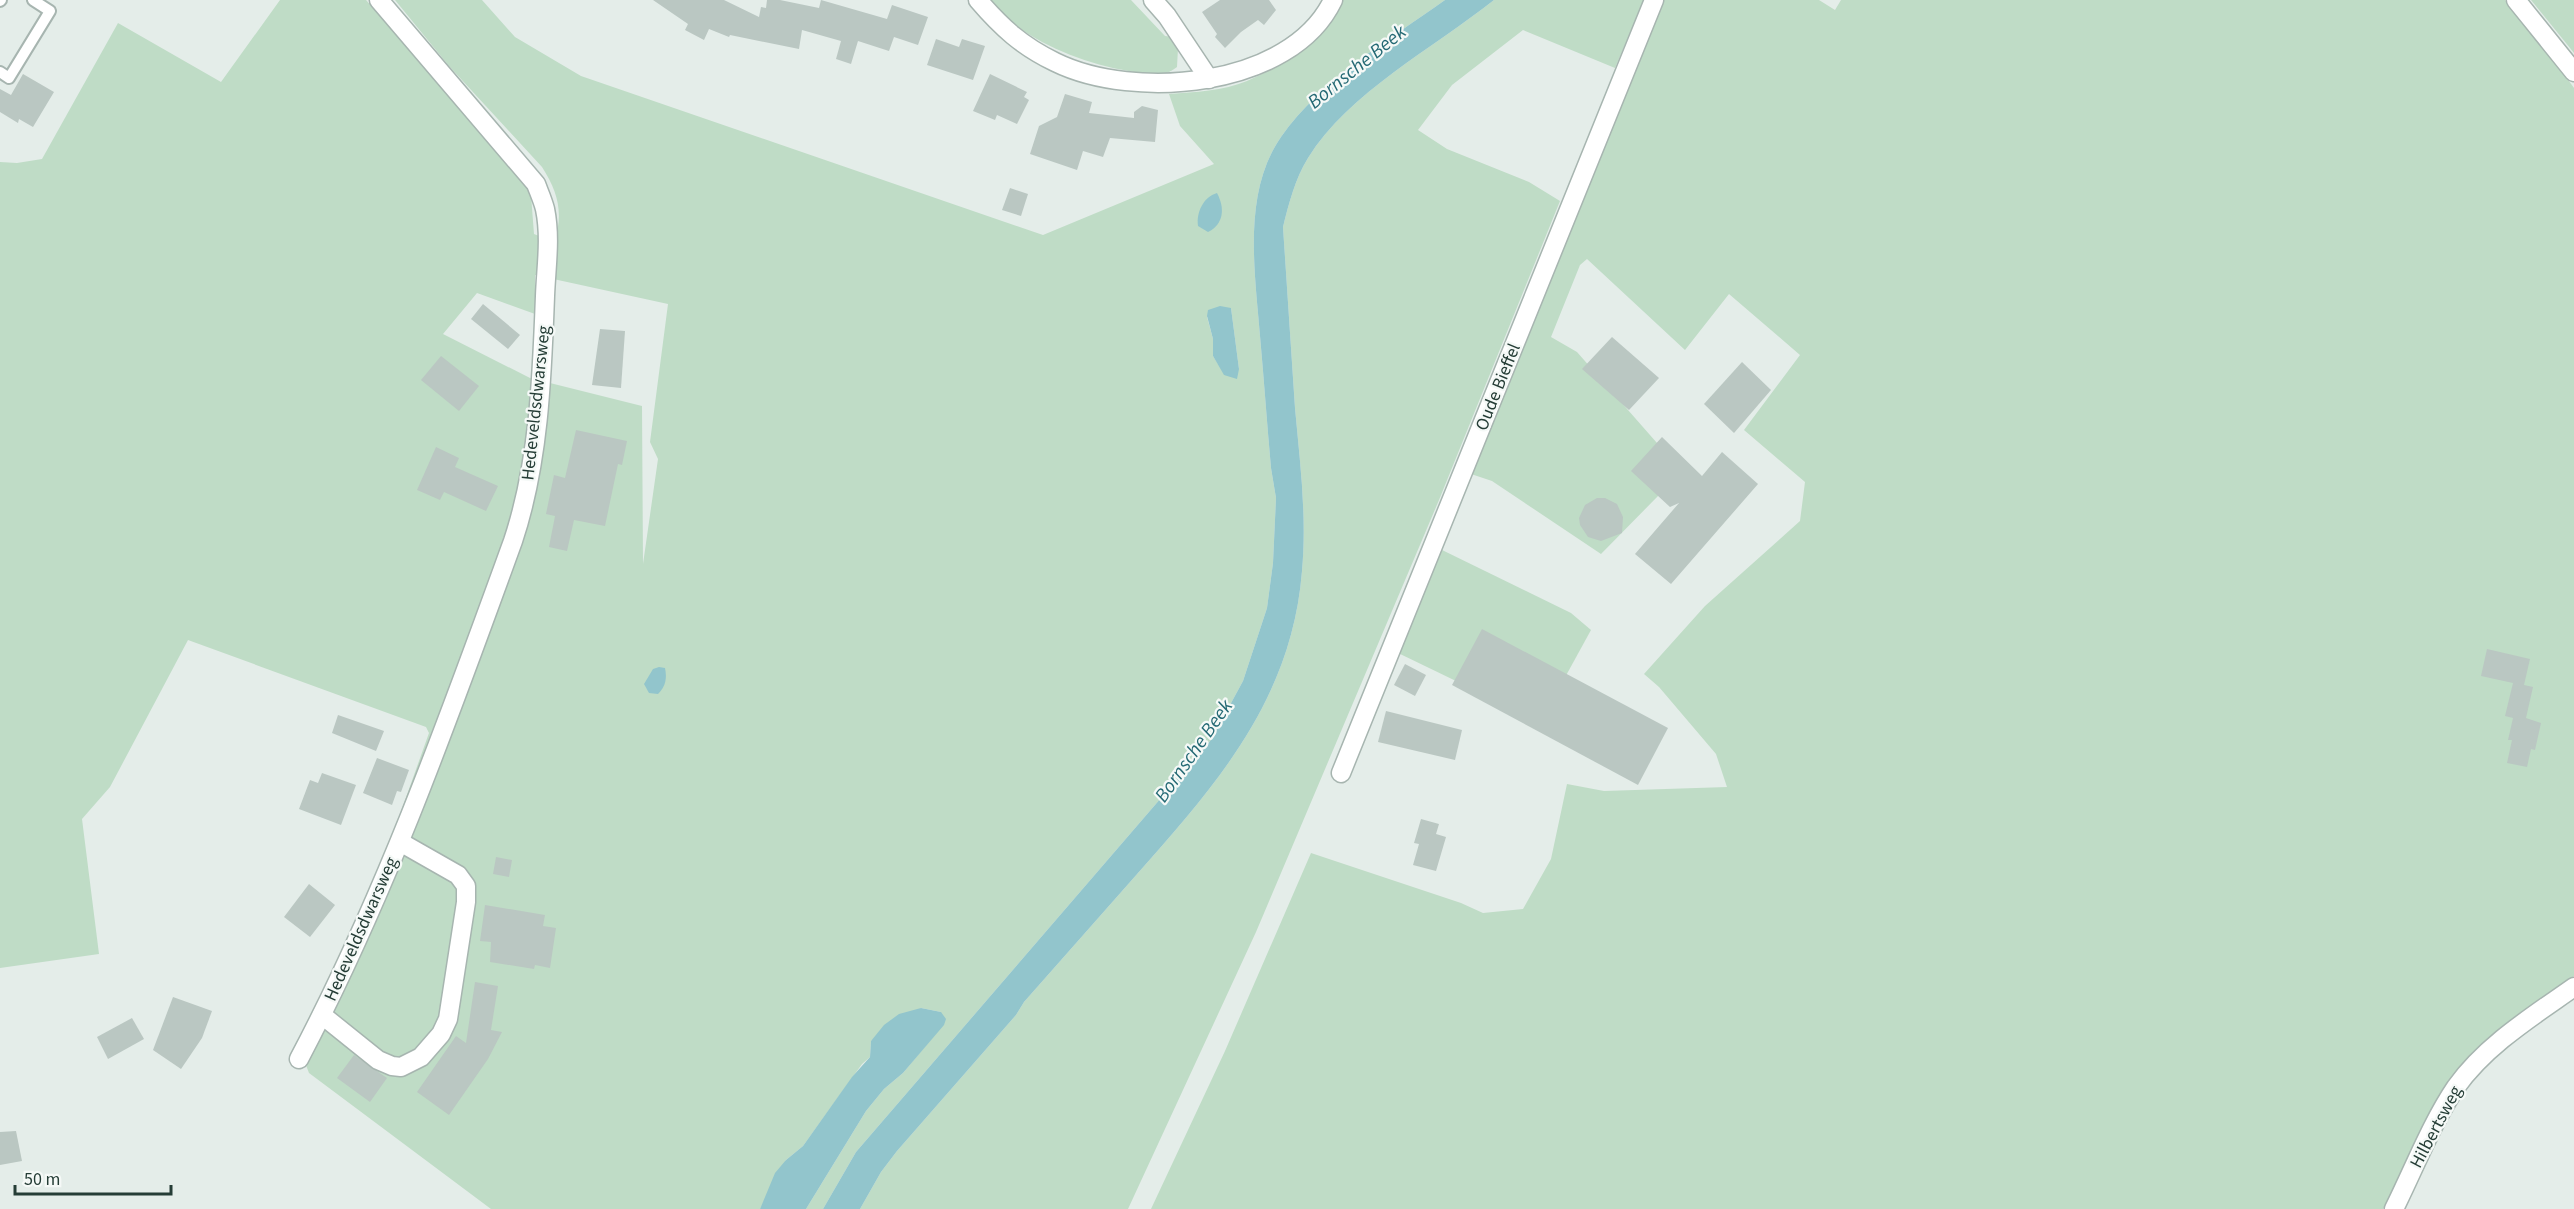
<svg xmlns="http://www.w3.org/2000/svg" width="2574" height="1209" font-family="'Source Sans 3',sans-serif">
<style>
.green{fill:#bfdcc6;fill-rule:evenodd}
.water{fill:#92c5cc}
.building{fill:#bac7c2}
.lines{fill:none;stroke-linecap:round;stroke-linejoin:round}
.service-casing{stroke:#a7b5b0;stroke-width:14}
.minor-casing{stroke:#a7b5b0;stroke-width:21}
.tertiary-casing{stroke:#a7b5b0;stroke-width:21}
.service{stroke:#fff;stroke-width:10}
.minor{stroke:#fff;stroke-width:18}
.tertiary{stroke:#fff;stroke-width:18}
.labels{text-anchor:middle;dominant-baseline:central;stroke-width:4.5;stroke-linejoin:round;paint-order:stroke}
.street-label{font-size:18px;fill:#253d36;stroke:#f5f9f7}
.water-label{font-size:20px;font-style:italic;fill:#246974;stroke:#f5f9f7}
</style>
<rect width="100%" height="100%" fill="#e4ede9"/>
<g class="green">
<path d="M 280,0 L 366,0 L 522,175 L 531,195 L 534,234 L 554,242 C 564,214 558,192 542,167 L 449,66 L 395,0 L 482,0 L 515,37 L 581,76 L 1043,235 L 1214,164 L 1180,126 L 1169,94 C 1195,92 1223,91 1247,81 C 1280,68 1327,32 1341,0 L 1445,0 C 1389,40 1322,79 1281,137 C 1242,193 1255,272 1260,336 C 1264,380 1267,424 1271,468 L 1276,498 L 1273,563 L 1267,608 L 1243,681 L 1211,740 L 856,1152 L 823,1209 L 806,1209 L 866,1111 L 884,1089 L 903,1073 L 933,1037 L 941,1012 L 921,1008 L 871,1041 L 870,1057 L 862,1064 L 803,1146 L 786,1160 L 760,1209 L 491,1209 L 309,1073 L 299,1047 L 379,873 L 429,733 L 426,727 L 188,640 L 110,787 L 82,819 L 99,954 L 0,968 L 0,162 L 17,163 L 42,159 L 118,23 L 221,82 ZM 535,275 L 668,304 L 650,442 L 658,459 L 643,564 L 642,406 L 530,378 L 443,334 L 477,293 L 535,314 ZM 1231,308 L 1239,369 L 1225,375 L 1213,356 L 1213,339 L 1207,317 Z"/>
<path d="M 986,0 L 1131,0 L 1165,36 L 1173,37 L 1178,48 L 1177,67 C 1162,79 1147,75 1129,71 C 1076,62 1024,39 986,0 Z"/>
<path d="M 1494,0 L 1644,0 L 1615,68 L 1523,30 L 1452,85 L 1418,130 L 1447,149 L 1529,182 L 1560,201 L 1439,500 L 1256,932 L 1128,1209 L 860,1209 L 881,1172 L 897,1151 L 1016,1015 L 1024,1002 C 1062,959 1100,916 1138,873 C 1218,783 1292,698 1302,571 C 1307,516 1300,463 1295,408 C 1291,348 1287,287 1283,227 C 1289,203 1295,179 1308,158 C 1348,93 1435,47 1494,0 Z"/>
<path d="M 1663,0 L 1819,0 L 1835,10 L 1841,0 L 2505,0 L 2545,48 L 2574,88 L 2574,976 L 2511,1022 L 2461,1066 L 2443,1093 L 2383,1209 L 1151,1209 L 1225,1051 L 1311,853 L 1461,903 L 1483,913 L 1523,909 L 1551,859 L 1567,784 L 1604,791 L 1727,787 L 1716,754 L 1659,687 L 1644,674 L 1705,606 L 1800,521 L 1805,482 L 1744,430 L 1800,355 L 1729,294 L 1685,350 L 1587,259 L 1580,265 L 1551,337 L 1577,352 L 1657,443 L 1658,496 L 1601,554 L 1492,481 L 1471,474 Z"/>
<path d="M 2531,0 L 2574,0 L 2574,53 L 2570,48 Z"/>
<path d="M 1440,549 L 1571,613 L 1591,630 L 1546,712 L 1487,696 L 1396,652 Z"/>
</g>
<g class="water">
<path d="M 1445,0 L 1494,0 C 1435,47 1348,93 1308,158 C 1295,179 1289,203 1283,227 C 1287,287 1291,348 1295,408 C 1300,463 1307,516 1302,571 C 1292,698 1218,783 1138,873 C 1100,916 1062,959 1024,1002 L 1016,1015 L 897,1151 L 881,1172 L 860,1209 L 823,1209 L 856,1152 L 1211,740 L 1243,681 L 1267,608 L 1273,563 L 1276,498 L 1271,468 C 1267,424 1264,380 1260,336 C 1255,272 1242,193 1281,137 C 1322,79 1389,40 1445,0 Z"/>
<path d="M 1217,193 C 1225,208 1224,224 1208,232 L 1198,226 C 1196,213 1203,197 1217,193 Z"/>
<path d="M 1220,306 L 1231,308 L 1239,369 L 1237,379 L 1224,375 L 1213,356 L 1213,339 L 1207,316 L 1208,310 Z"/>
<path d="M 659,667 L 665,668 C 667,678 666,686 658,694 L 649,693 L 644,684 L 653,669 Z"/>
<path d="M 921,1008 L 941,1012 L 946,1019 L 944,1025 L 903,1073 L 884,1089 L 866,1111 L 806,1209 L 760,1209 L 775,1173 L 786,1160 L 803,1146 L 852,1077 L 870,1057 L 871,1041 L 884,1025 L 899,1014 Z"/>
</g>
<g class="building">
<path d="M 653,0 L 724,0 L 759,17 L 761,7 L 766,8 L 767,0 L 780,0 L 819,8 L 821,0 L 887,19 L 892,5 L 928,17 L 918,45 L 894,37 L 889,51 L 858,41 L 851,64 L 836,59 L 841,41 L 802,30 L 799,49 L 730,35 L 729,37 L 709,29 L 704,40 L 685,30 L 688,24 Z"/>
<path d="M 1220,0 L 1269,0 L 1276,10 L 1264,25 L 1258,20 L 1241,32 L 1225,48 L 1215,37 L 1217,34 L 1202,12 Z"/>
<path d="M 936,39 L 959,47 L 962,39 L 985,46 L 973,80 L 927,65 Z"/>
<path d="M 23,74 L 54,92 L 33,127 L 19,119 L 18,123 L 0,112 L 0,89 L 11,95 Z"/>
<path d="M 990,74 L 1027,92 L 1024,97 L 1029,100 L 1017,124 L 997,115 L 995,120 L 973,111 Z"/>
<path d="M 1065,94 L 1092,102 L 1089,113 L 1134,118 L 1134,112 L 1142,106 L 1158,110 L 1155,142 L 1110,138 L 1103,157 L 1083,151 L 1077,170 L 1030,154 L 1039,126 L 1057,117 Z"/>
<path d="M 1010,188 L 1028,194 L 1021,216 L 1002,210 Z"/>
<path d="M 483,304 L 520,335 L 508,349 L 471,319 Z"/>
<path d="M 600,329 L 625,331 L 621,388 L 592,385 Z"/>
<path d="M 1612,337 L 1659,378 L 1629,410 L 1582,369 Z"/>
<path d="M 441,356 L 479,386 L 459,411 L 421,380 Z"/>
<path d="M 1742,362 L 1771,390 L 1734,433 L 1704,404 Z"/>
<path d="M 576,430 L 627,441 L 622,465 L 618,464 L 605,526 L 574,520 L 567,551 L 549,547 L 555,516 L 546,514 L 554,475 L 565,478 Z"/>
<path d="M 1662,437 L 1702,476 L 1722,452 L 1758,484 L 1671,584 L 1635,554 L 1679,503 L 1670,507 L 1631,471 Z"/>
<path d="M 436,447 L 459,458 L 455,467 L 498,486 L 486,511 L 444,492 L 440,500 L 417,490 Z"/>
<path d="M 1597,498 L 1605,498 L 1617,504 L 1623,517 L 1622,533 L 1601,541 L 1588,537 L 1580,525 L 1579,518 L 1585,505 Z"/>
<path d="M 1482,629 L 1668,728 L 1638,785 L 1452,685 Z"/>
<path d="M 2487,649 L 2530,659 L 2524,685 L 2533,687 L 2526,718 L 2541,723 L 2535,750 L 2531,749 L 2527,767 L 2507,763 L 2512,740 L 2508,740 L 2513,718 L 2505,716 L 2513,683 L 2481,676 Z"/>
<path d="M 1405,664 L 1426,675 L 1415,696 L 1394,685 Z"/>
<path d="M 1386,711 L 1462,730 L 1455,760 L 1378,742 Z"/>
<path d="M 338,715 L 384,731 L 376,751 L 332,733 Z"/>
<path d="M 377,758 L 409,770 L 401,792 L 397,791 L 392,805 L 363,793 Z"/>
<path d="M 322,773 L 356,785 L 341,825 L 299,809 L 310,780 L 318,783 Z"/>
<path d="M 1421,819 L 1439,824 L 1436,834 L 1446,837 L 1436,871 L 1413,865 L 1419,844 L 1414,843 Z"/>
<path d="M 496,857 L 512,860 L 509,877 L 493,874 Z"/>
<path d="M 309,884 L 335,905 L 310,937 L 284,917 Z"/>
<path d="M 485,905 L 545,915 L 543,926 L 556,928 L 550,968 L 535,965 L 534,969 L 490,962 L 491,942 L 480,941 Z"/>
<path d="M 475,982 L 498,986 L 491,1030 L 502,1032 L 488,1059 L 449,1115 L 417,1092 L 456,1036 L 466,1043 Z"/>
<path d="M 173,997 L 212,1011 L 202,1038 L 181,1069 L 153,1050 Z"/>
<path d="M 132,1018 L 144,1039 L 108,1059 L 97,1037 Z"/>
<path d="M 354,1055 L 387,1078 L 370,1102 L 337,1078 Z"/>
<path d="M 16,1131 L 22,1161 L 0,1165 L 0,1132 Z"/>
</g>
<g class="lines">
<defs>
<g id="service">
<path d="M 0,1 L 1,0"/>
<path d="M 0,72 L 9,78 L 50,11 L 33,0"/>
</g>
<g id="minor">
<path d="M 978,0 C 1002,28 1022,46 1055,62 C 1134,101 1291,88 1333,0"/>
<path d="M 1153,0 L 1167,16 L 1209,79"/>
<path d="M 1341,773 L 1654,0"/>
<path d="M 322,1015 L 378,1060 L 392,1066 L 401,1067 L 421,1057 L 441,1034 L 448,1019 L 466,902 L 466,886 L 458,875 L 400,842"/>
<path d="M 299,1059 C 386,894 449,717 513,541 C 539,463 542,378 545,296 C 546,268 551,238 545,209 C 543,201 539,192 536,184 L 379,0"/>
<path d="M 2394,1209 C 2414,1169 2431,1124 2456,1087 C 2486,1045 2533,1016 2574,987"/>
</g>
<path id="tertiary" d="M 2516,0 L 2574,72"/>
</defs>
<use href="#service" class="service-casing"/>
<use href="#minor" class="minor-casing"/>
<use href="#tertiary" class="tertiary-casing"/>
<use href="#service" class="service"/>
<use href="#minor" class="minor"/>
<use href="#tertiary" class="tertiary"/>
</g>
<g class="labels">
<g class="street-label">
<text transform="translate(1498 387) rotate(-68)">Oude Bieffel</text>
<text transform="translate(536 403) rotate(-84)">Hedeveldsdwarsweg</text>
<text transform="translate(361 929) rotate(-66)">Hedeveldsdwarsweg</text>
<text transform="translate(2436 1127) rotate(-62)">Hilbertsweg</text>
</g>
<g class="water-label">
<text transform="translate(1357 67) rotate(-39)">Bornsche Beek</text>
<text transform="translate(1194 751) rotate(-55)">Bornsche Beek</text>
</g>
</g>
<path d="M15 1185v9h156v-9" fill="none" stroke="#253d36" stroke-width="3"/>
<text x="24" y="1185" font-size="18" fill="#253d36" stroke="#f5f9f7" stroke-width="4.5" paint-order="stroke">50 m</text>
</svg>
